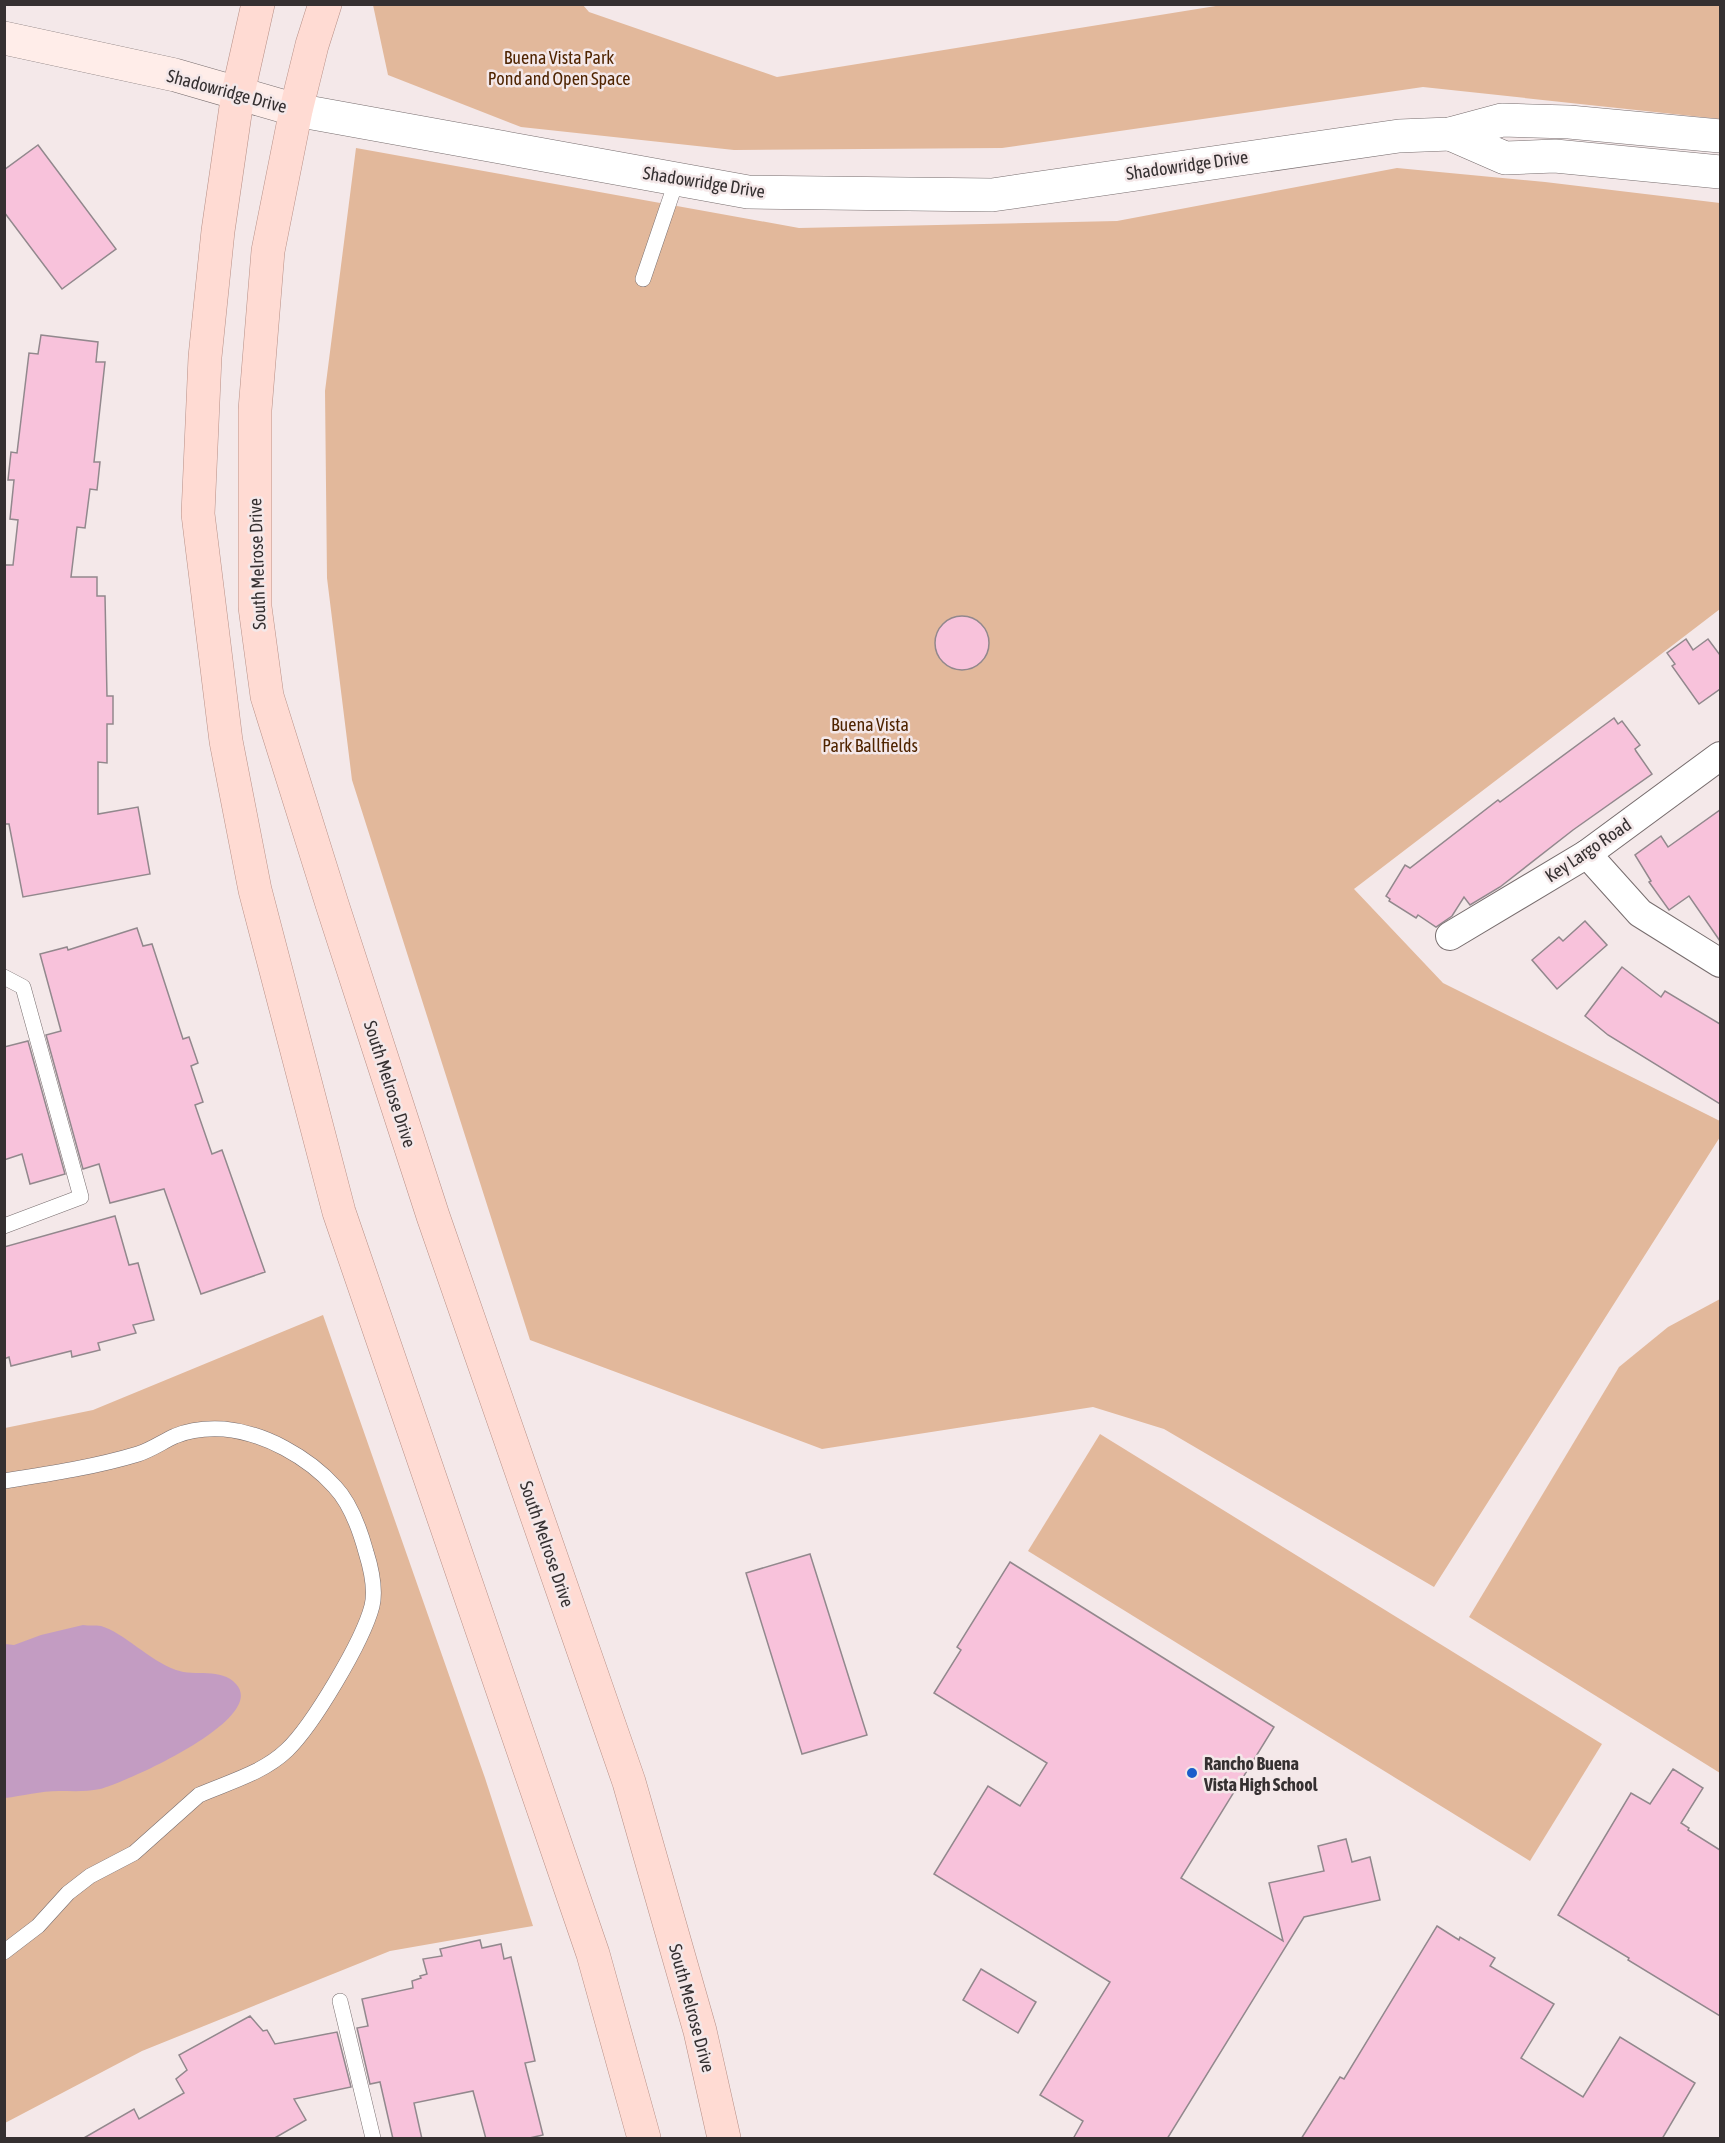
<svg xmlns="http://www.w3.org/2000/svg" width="1725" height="2143" font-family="'Asap Condensed',sans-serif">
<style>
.green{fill:#e2b89b}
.water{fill:#c39cc2}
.building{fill:#f8c2db;stroke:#92888d;stroke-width:1.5}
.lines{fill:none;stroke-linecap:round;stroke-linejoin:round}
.service-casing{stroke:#776d6e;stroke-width:16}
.minor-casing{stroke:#776d6e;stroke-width:30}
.tertiary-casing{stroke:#776d6e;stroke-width:34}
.secondary-casing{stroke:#776d6e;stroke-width:34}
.primary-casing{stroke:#b89087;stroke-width:34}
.service{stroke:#fff;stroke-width:15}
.minor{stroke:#fff;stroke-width:28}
.tertiary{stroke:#fff;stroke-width:33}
.secondary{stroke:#ffede9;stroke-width:33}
.primary{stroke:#ffdbd3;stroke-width:33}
.poi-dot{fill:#1a5eca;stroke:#f4e8e9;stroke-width:2}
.labels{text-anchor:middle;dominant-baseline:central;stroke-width:5;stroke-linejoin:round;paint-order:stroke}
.park-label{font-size:18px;fill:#4f2400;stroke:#f4e8e9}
.street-label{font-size:18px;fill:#353031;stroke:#f4e8e9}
.poi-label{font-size:18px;font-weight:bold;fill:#353031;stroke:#f4e8e9;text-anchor:start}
</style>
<rect width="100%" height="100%" fill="#f4e8e9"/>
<g class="green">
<path d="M 373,5 L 583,5 L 589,12 L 777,77 L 1222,5 L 1720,5 L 1720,119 L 1423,87 L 1002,148 L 734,150 L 521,127 L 388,75 Z"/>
<path d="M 356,148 L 799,228 L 1117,221 L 1397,168 L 1545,182 L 1720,203 L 1720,609 L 1354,889 L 1443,983 L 1720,1121 L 1720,1137 L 1434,1587 L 1164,1429 L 1093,1407 L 822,1449 L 530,1340 L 352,780 L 327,578 L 325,391 Z"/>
<path d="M 1720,1299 L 1720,1773 L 1469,1617 L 1619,1367 L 1668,1327 Z"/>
<path d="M 323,1315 L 485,1778 L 533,1926 L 390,1951 L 142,2051 L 5,2123 L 5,1428 L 93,1410 Z"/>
<path d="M 1100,1434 L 1602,1744 L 1530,1861 L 1028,1551 Z"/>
</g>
<path class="water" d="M 83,1625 C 89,1626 95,1625 101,1626 C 123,1632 150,1661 176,1670 C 195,1677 221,1667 236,1684 C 269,1719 124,1783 100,1789 C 86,1792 73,1791 59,1791 C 41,1791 22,1796 5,1798 L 5,1644 L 14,1645 L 41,1635 Z"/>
<g class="building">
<path d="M 38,145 L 116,249 L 62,289 L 4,212 L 4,170 Z"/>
<path d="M 41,335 L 98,342 L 96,362 L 105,362 L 94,462 L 100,462 L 97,490 L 90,489 L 85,528 L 77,527 L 71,577 L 97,577 L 97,596 L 105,596 L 107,696 L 113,696 L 113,724 L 107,724 L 107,763 L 98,762 L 98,814 L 138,807 L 150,874 L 23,897 L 9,824 L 4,824 L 4,565 L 13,565 L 18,520 L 10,519 L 14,480 L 8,480 L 11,452 L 17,453 L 29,353 L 38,354 Z"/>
<circle cx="962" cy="643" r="27"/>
<path d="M 1686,639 L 1693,650 L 1708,639 L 1720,655 L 1720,689 L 1699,704 L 1672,666 L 1675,664 L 1667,653 Z"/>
<path d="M 1614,718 L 1618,724 L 1622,721 L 1640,745 L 1635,749 L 1636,751 L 1652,774 L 1573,830 L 1500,887 L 1470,905 L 1464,897 L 1452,916 L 1436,927 L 1418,915 L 1416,918 L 1389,901 L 1390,899 L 1386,896 L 1405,865 L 1410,868 L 1498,800 L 1500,802 Z"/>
<path d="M 1720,810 L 1720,941 L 1689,896 L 1669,910 L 1649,882 L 1651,881 L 1635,855 L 1661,836 L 1668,847 Z"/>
<path d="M 1585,921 L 1607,945 L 1557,989 L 1532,960 L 1559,937 L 1563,941 Z"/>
<path d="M 137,928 L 143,946 L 152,944 L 183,1039 L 189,1037 L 198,1063 L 191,1066 L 203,1102 L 195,1105 L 212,1154 L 222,1150 L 265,1272 L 201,1294 L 164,1189 L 110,1203 L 99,1164 L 83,1169 L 46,1035 L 61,1031 L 40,954 L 67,947 L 68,950 Z"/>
<path d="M 1622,967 L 1661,997 L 1665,991 L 1720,1024 L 1720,1104 L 1608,1035 L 1585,1016 Z"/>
<path d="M 28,1041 L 65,1174 L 30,1184 L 22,1154 L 4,1160 L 4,1047 Z"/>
<path d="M 115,1216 L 129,1265 L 138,1263 L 154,1320 L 133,1325 L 136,1333 L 98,1343 L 100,1350 L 72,1357 L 71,1351 L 11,1366 L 9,1357 L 4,1359 L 4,1247 Z"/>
<path d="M 810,1554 L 867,1735 L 802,1754 L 746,1573 Z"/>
<path d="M 1010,1562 L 1274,1727 L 1181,1878 L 1283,1941 L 1269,1883 L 1324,1871 L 1318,1846 L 1346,1839 L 1352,1862 L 1370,1857 L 1380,1900 L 1304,1917 L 1167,2139 L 1073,2139 L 1083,2121 L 1040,2095 L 1110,1982 L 934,1874 L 988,1786 L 1020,1806 L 1047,1763 L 934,1693 L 961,1650 L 957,1647 Z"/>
<path d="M 1673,1769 L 1703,1788 L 1681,1823 L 1689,1828 L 1688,1830 L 1720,1850 L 1720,2016 L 1628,1960 L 1629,1958 L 1558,1915 L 1631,1793 L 1650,1804 Z"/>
<path d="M 1437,1926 L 1459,1940 L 1460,1937 L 1495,1958 L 1490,1966 L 1554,2004 L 1521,2058 L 1583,2097 L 1620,2037 L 1695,2083 L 1662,2139 L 1301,2139 L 1340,2077 L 1344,2079 Z"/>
<path d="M 480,1940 L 482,1948 L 501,1944 L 504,1959 L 511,1957 L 535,2061 L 525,2063 L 543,2135 L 525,2139 L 486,2139 L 473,2091 L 414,2103 L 422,2139 L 393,2139 L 380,2082 L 370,2084 L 357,2028 L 368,2026 L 362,1999 L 413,1988 L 412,1981 L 421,1978 L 420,1976 L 427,1974 L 423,1959 L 442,1956 L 440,1949 Z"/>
<path d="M 981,1969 L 1036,2002 L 1018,2033 L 963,2000 Z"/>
<path d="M 250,2016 L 263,2031 L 267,2030 L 275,2044 L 337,2032 L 351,2087 L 294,2099 L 306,2120 L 273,2139 L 82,2139 L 134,2109 L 139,2119 L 184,2093 L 176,2079 L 187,2070 L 179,2055 Z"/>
</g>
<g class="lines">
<defs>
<g id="service">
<path d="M 643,279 L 677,179"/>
<path d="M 4,977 L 23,987 L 81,1197 L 4,1226"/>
<path d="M 4,1481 C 49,1474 95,1467 138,1454 C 151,1450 162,1442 175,1436 C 189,1430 208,1428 224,1429 C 265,1433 308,1457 335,1487 C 351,1504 360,1530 366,1552 C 371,1568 376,1589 372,1606 C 363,1641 313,1725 287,1750 C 263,1773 229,1782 199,1795 L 134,1853 L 90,1876 L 68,1893 L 38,1926 L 4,1952"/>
<path d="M 340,2001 L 373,2138"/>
</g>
<g id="minor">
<path d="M 1587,854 L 1640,913 L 1720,963"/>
<path d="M 1450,936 L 1587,854 L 1720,756"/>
</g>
<g id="tertiary">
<path d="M 296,110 L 748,192 L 992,195 L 1399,136 L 1450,134 L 1502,120 L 1569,122 L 1720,136"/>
<path d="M 1450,134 L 1505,158 L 1555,156 L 1720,172"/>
</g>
<path id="secondary" d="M 4,38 L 175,75 L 296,110"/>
<g id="primary">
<path d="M 258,4 L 238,93 L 218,231 L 205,357 L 198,514 L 226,741 L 255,890 L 339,1212 L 593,1954 L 644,2138"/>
<path d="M 325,4 L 312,45 L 296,110 L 268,251 L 255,410 L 255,607 L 267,696 L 332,904 L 433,1216 L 629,1782 L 700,2031 L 724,2138"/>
</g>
</defs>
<use href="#service" class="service-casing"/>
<use href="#minor" class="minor-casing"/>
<use href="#tertiary" class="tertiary-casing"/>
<use href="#secondary" class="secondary-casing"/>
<use href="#primary" class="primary-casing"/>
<use href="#service" class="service"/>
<use href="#minor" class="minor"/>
<use href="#tertiary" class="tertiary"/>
<use href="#secondary" class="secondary"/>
<use href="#primary" class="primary"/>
</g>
<circle class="poi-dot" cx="1192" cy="1773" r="6"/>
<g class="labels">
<g class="park-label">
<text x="559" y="57">Buena Vista Park<tspan x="559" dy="21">Pond and Open Space</tspan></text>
<text x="870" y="724">Buena Vista<tspan x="870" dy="21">Park Ballfields</tspan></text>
</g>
<g class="street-label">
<text transform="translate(227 91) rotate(15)">Shadowridge Drive</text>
<text transform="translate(1187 165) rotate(-8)">Shadowridge Drive</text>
<text transform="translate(704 182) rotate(9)">Shadowridge Drive</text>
<text transform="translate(257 564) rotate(-92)">South Melrose Drive</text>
<text transform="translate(1588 850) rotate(-34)">Key Largo Road</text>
<text transform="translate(390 1084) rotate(72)">South Melrose Drive</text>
<text transform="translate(547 1544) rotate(71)">South Melrose Drive</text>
<text transform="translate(692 2008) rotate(75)">South Melrose Drive</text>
</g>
<g class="poi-label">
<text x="1204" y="1763">Rancho Buena<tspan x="1204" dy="21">Vista High School</tspan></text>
</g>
</g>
<rect width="1725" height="2143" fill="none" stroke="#353031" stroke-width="12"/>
</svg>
